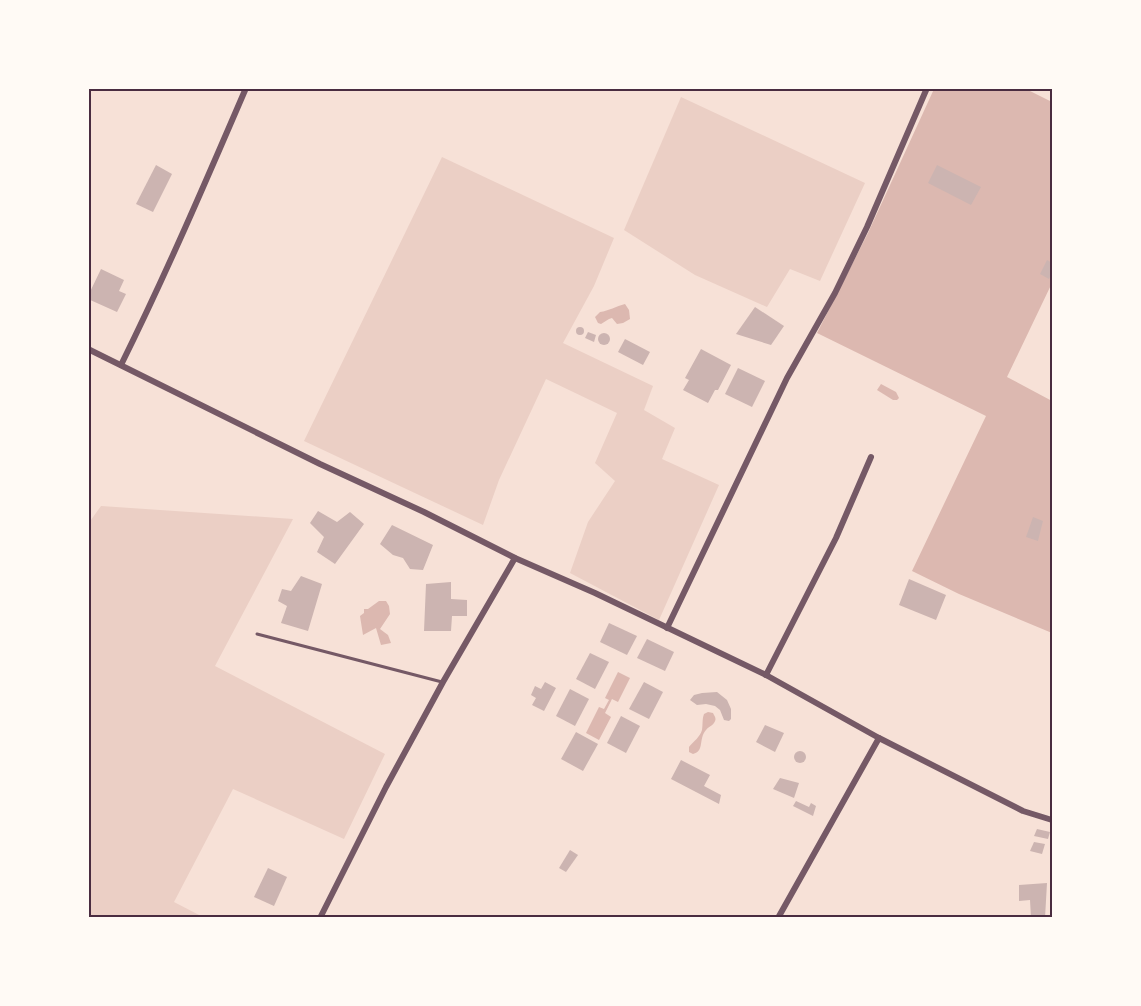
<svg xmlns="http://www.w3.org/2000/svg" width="1141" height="1006" font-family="Raleway,sans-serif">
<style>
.green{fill:#ebcfc5}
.water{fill:#dcb8b0}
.building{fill:#ccb4b1}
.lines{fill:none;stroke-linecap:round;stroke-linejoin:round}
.service{stroke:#755966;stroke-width:3}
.minor{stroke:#755966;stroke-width:6}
.neatline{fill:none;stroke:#4a2c40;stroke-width:2}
</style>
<rect width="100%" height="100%" fill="#f7e1d7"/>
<g class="green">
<path d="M 681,97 L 865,183 L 820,281 L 790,269 L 767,307 L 695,275 L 624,230 Z"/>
<path d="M 442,157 L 614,238 L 594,286 L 563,343 L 653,386 L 644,410 L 675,428 L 662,459 L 719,485 L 659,620 L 570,573 L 588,522 L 615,481 L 595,463 L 617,413 L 546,379 L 499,480 L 483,525 L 304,441 Z"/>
<path d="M 101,506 L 293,519 L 215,666 L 385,754 L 344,839 L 233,789 L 174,902 L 203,917 L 89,917 L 88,524 Z"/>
</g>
<g class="water">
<path d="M 934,89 L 1026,89 L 1052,102 L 1052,283 L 1007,377 L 1052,401 L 1052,633 L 959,594 L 912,571 L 986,416 L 817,333 L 868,233 Z"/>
<path d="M 625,304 L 629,310 L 630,319 L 623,323 L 617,324 L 612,318 L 609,319 L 601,324 L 598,323 L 595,317 L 600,312 C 609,311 616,306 625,304 Z"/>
<path d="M 881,384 L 896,392 L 899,398 L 897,400 L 893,400 L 877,390 Z"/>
<path d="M 379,601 L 386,601 L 389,606 L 390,614 L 380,629 L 388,635 L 391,643 L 381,645 L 376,628 L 363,635 L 360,616 L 364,613 L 364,609 L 368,609 Z"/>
<path d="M 618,672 L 630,678 L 618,702 L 612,699 L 605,713 L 611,717 L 599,740 L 586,733 L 599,707 L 604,709 L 609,700 L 605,698 Z"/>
<path d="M 708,712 L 713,713 C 715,717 717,719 714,723 C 712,726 708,727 706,730 C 698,739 705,751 693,754 L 689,752 L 689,747 C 694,741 700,737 702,730 C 703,724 702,719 704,714 Z"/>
</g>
<g class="building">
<path d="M 156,165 L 172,174 L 153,212 L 136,204 Z"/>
<path d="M 937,165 L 981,187 L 971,205 L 928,183 Z"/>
<path d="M 1047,260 L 1052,263 L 1052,273 L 1049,279 L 1040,274 Z"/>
<path d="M 101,269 L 124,280 L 119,291 L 126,294 L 117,312 L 88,299 L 88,296 Z"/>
<path d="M 755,307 L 784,326 L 771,345 L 736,334 Z"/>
<circle cx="580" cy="331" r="4"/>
<path d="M 588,332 L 596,335 L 594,342 L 585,338 Z"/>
<circle cx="604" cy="339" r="6"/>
<path d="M 625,339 L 650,352 L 643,365 L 618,352 Z"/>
<path d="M 701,349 L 731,365 L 718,390 L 715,390 L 708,403 L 683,390 L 689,380 L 685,378 Z"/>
<path d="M 738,368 L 765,381 L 752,407 L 725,394 Z"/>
<path d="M 318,511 L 337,522 L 350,512 L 364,524 L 335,564 L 317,552 L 324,537 L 310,523 Z"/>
<path d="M 1033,517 L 1043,521 L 1038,541 L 1026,537 Z"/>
<path d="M 392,525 L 433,545 L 423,570 L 410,569 L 403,558 L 393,555 L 380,544 Z"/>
<path d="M 301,576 L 322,584 L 308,631 L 281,623 L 287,606 L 278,601 L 282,589 L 291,591 Z"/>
<path d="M 909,579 L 946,595 L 936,620 L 899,605 Z"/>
<path d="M 451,582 L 451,599 L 467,600 L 467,616 L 452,616 L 451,631 L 424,631 L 426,584 Z"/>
<path d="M 609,623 L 637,636 L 627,655 L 600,642 Z"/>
<path d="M 647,639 L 674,652 L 665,671 L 637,658 Z"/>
<path d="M 590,653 L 609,662 L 595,689 L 576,679 Z"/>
<path d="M 545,682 L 556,688 L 544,711 L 532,705 L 536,698 L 531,695 L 535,686 L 541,689 Z"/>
<path d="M 644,682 L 663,692 L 649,719 L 629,709 Z"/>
<path d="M 570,689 L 589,699 L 575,726 L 556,716 Z"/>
<path d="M 717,692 L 727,700 L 731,709 L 731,719 L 729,721 L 724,720 L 720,710 L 715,706 L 706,704 L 697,705 L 690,700 L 694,695 L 702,693 Z"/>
<path d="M 621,716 L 640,726 L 626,753 L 607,743 Z"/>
<path d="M 765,725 L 784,733 L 775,752 L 756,742 Z"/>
<path d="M 576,732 L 598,744 L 583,771 L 561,759 Z"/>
<circle cx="800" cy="757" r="6"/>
<path d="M 681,760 L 710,775 L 704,786 L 721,795 L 719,804 L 671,779 Z"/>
<path d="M 780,778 L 799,783 L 794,798 L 773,789 Z"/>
<path d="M 796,801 L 809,807 L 811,803 L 816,806 L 813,816 L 793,806 Z"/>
<path d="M 1037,829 L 1050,832 L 1048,839 L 1034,836 Z"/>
<path d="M 1034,842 L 1045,844 L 1042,854 L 1030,851 Z"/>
<path d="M 570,850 L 578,855 L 566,872 L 559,868 Z"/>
<path d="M 268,868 L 287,877 L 274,906 L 254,897 Z"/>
<path d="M 1047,883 L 1045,918 L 1031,918 L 1030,900 L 1019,901 L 1019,885 Z"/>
</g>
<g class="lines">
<path class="service" d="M 257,634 L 442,682"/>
<g class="minor">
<path d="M 88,349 L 320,464 L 424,512 L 515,558 L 595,593 L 766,675 L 879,738 L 1023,811 L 1052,820"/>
<path d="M 121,365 C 166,274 206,181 246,88"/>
<path d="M 667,628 L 787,378 L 835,293 L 867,227 L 927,88"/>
<path d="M 766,675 L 836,538 L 871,457"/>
<path d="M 320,918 L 386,787 L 443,682 L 515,558"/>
<path d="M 778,918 L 879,738"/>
</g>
</g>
<rect width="1141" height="1006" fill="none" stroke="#fffaf5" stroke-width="180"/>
<rect x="90" y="90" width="961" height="826" class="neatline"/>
</svg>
